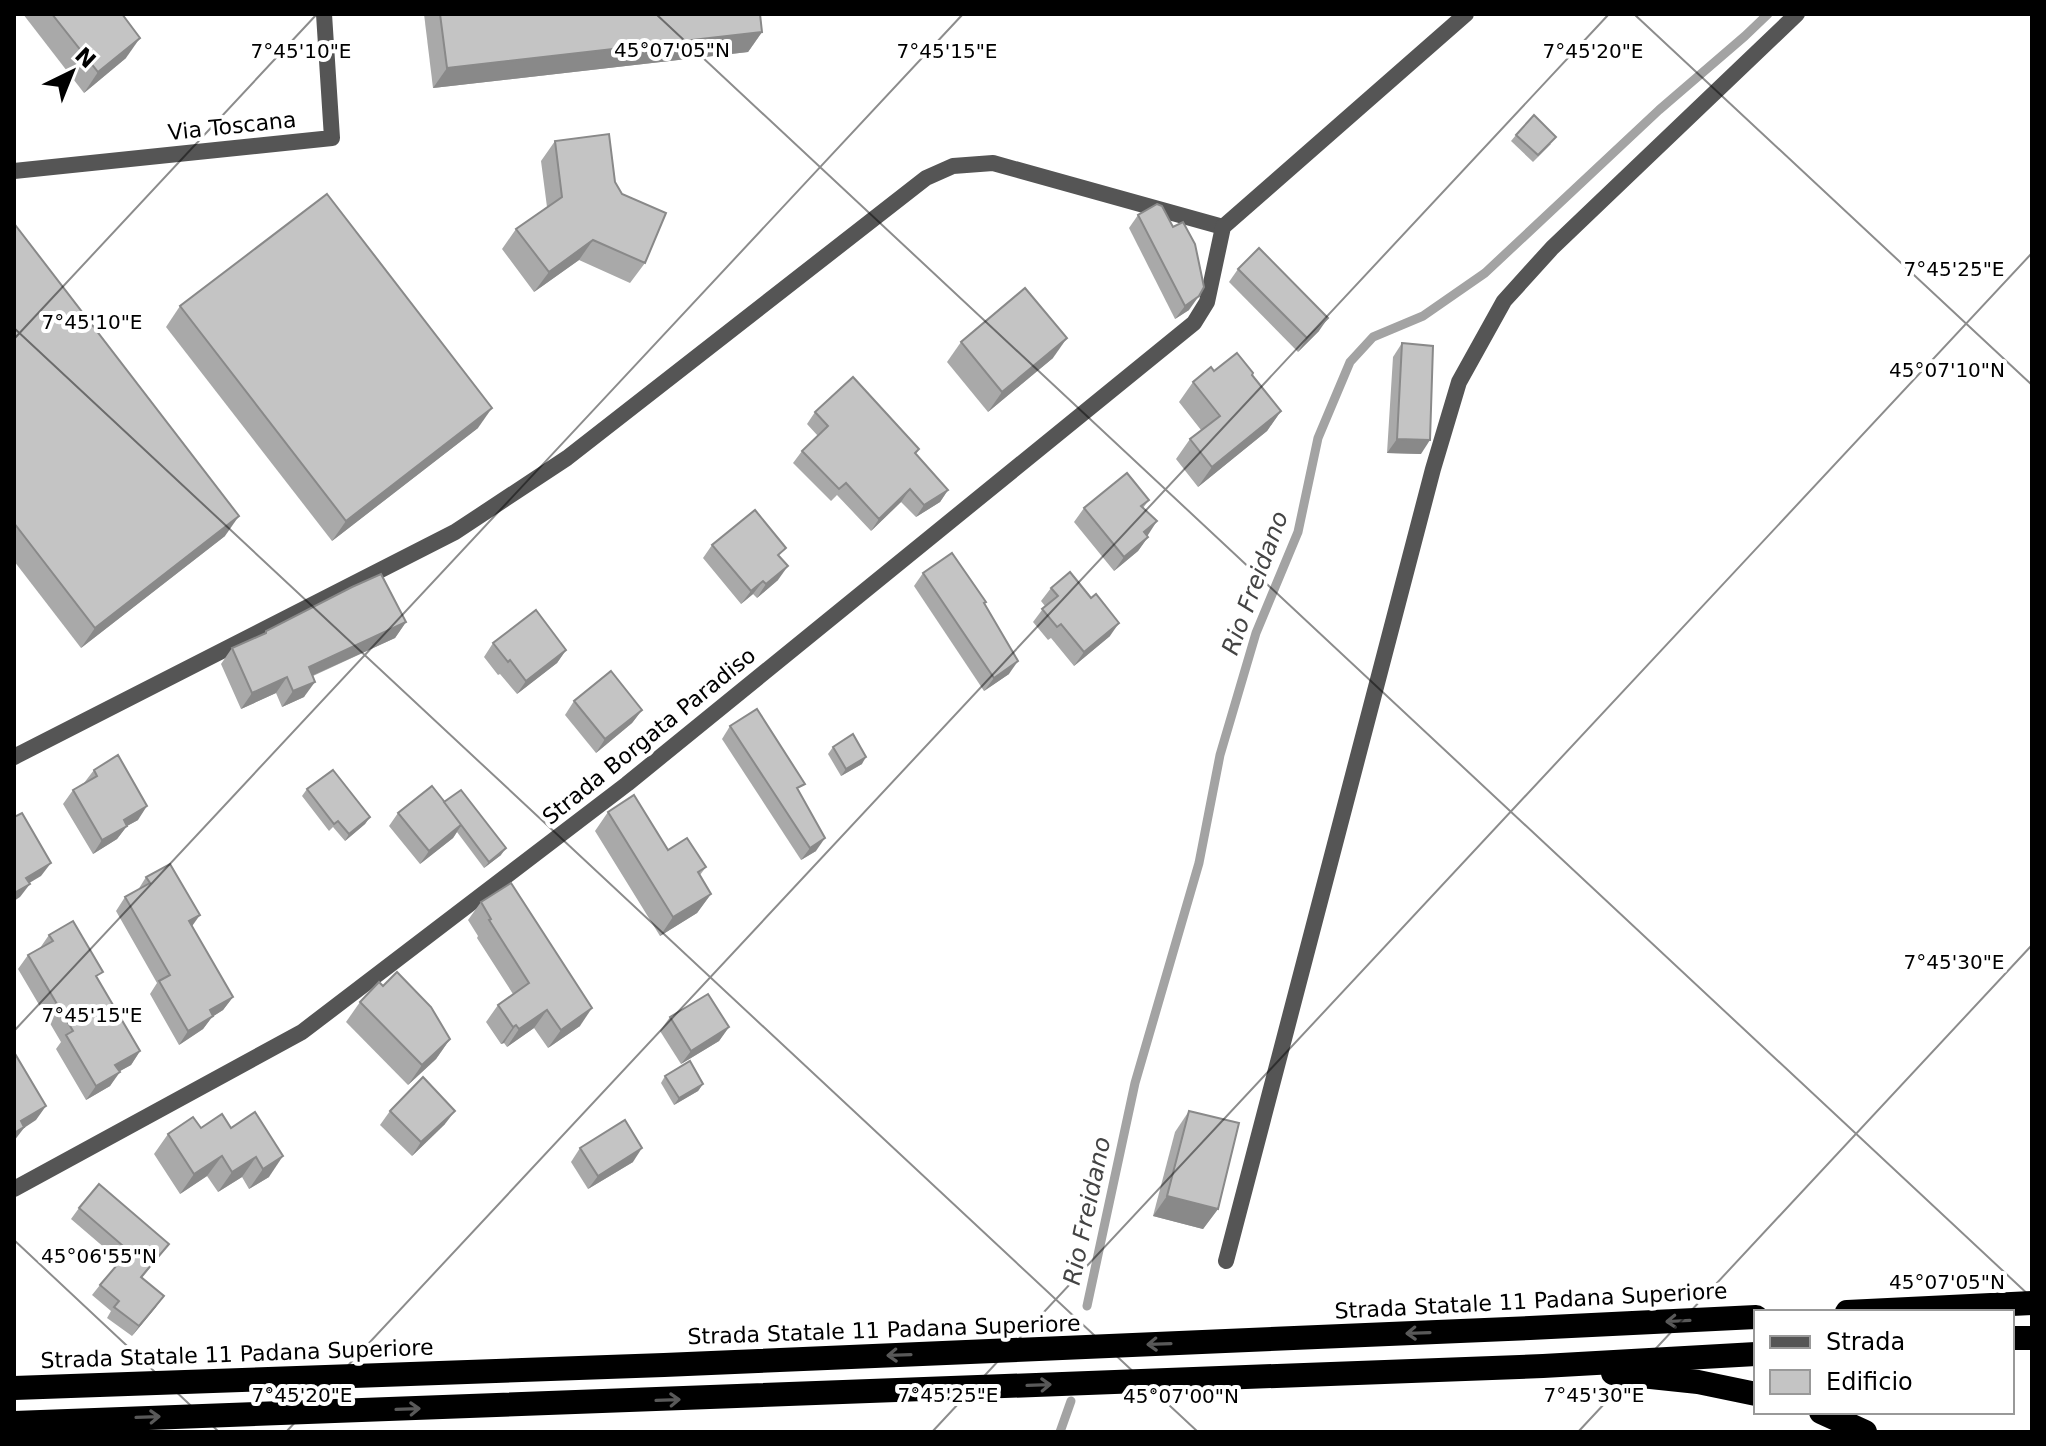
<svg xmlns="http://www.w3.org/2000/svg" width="2046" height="1446" font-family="'DejaVu Sans',sans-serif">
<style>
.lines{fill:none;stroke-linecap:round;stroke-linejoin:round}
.stream{stroke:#a3a3a3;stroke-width:9}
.street{stroke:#555;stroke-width:16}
.highway{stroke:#000;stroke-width:24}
.wall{fill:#a9a9a9}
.shaded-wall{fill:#898989}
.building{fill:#c4c4c4;stroke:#898989;stroke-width:2}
.oneway{stroke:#595959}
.ticks{fill:none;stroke:#000;stroke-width:2;stroke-opacity:0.45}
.labels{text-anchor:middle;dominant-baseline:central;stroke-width:8;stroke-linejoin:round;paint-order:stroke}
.street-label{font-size:22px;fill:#000;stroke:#fff}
.water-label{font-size:24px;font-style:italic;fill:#444;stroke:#fff}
.ticks-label{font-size:20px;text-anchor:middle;fill:#000;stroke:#fff;stroke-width:8;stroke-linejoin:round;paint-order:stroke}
</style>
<rect width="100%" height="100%" fill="#fff"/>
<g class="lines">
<g class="stream">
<path d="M 1087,1306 L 1135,1083 L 1199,863 L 1220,755 L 1256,633 L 1298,532 L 1318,438 L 1350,362 L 1373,337 L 1423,316 L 1485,273 L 1659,110 L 1745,36 L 1768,14"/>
<path d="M 1060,1432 L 1071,1401"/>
</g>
<g class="street">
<path d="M 14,171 L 332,138 L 324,14"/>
<path d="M 14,757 L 455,532 L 567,458 L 926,178 L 953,166 L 993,163 L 1223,227"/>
<path d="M 14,1189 L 302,1032 L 627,784 L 1194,323 L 1207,302 L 1223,227 L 1466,14"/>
<path d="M 1226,1261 L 1433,469 L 1459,382 L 1504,301 L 1552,248 L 1797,14"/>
</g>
<g class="highway">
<path d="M 1847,1312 L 2032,1303"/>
<path d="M 2012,1338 L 2032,1338"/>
<path d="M 1613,1373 L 1698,1382 L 1756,1394"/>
<path d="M 14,1388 L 664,1365 L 1530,1328 L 1756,1317"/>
<path d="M 1821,1412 L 1865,1432"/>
<path d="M 14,1423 L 1543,1366 L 1756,1354"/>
</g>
</g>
<g class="wall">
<path d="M 23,14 L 122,14 L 126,58 L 84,93 Z"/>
<path d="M 424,14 L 760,14 L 762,32 L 748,52 L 433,88 Z"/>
<path d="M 1516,135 L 1551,144 L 1533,162 L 1511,141 Z"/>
<path d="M 555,141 L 615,182 L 645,263 L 630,283 L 579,260 L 534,292 L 502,249 L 516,229 L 547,207 L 541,161 Z"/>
<path d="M 1138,215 L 1173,227 L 1189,310 L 1175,319 L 1129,228 Z"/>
<path d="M 14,228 L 225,536 L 81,648 L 14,561 Z"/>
<path d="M 1238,269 L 1319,331 L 1298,352 L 1229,282 Z"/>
<path d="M 180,306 L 478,428 L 332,541 L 166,327 Z"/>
<path d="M 961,342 L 1053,358 L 988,412 L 947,362 Z"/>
<path d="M 1402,343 L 1421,454 L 1387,453 L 1393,357 Z"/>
<path d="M 1214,371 L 1252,375 L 1281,411 L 1267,431 L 1198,487 L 1176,459 L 1190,439 L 1201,430 L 1179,402 L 1193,382 Z"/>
<path d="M 815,412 L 919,449 L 916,454 L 948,490 L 940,502 L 916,517 L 901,502 L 871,531 L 837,495 L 831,501 L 793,463 L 802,451 L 818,436 L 807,424 Z"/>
<path d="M 1149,500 L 1143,508 L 1147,536 L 1148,537 L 1138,551 L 1114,571 L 1074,522 L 1084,508 Z"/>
<path d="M 712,545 L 780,557 L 778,580 L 757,598 L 753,594 L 741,604 L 703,558 Z"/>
<path d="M 923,573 L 985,604 L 1009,674 L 984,691 L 914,586 Z"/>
<path d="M 1051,588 L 1110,636 L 1074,666 L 1051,638 L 1048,640 L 1033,622 L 1045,606 L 1041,601 Z"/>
<path d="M 406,622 L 395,638 L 313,676 L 304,697 L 282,707 L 276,693 L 241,709 L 221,664 L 232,648 L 264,634 L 266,631 Z"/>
<path d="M 493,643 L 566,650 L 557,663 L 517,694 L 500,674 L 498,675 L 484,657 Z"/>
<path d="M 574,701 L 642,710 L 632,723 L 596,753 L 565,715 Z"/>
<path d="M 730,726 L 799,792 L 816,851 L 801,860 L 722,739 Z"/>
<path d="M 833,747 L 862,764 L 841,776 L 828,754 Z"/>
<path d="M 94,770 L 138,820 L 127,826 L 117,839 L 93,854 L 63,804 L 73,790 L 84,783 Z"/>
<path d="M 307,789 L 370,817 L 365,824 L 345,841 L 333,827 L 329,831 L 302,796 Z"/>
<path d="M 444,802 L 501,855 L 484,868 L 457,832 L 453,838 L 420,864 L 389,826 L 398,813 Z"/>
<path d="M 608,812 L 668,850 L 706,867 L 700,875 L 711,894 L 697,913 L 660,936 L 595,831 Z"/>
<path d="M 146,877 L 192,927 L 233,997 L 223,1010 L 212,1017 L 203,1029 L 179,1045 L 150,994 L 157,983 L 116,911 L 125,897 L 138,890 Z"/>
<path d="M 481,902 L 580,1026 L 548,1048 L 534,1028 L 507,1047 L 504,1043 L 501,1044 L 486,1022 L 498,1005 L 513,994 L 477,938 L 478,936 L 468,920 Z"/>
<path d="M 49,935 L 98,979 L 140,1051 L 131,1065 L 119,1071 L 110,1086 L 86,1100 L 56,1049 L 61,1042 L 18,969 L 28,955 L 40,948 Z"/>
<path d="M 383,986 L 450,1039 L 436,1059 L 408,1085 L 346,1022 L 360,1002 Z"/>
<path d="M 670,1017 L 729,1027 L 719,1041 L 681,1064 L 660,1031 Z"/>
<path d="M 665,1076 L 703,1084 L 698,1091 L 674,1105 L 661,1083 Z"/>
<path d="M 390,1111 L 445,1124 L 412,1156 L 380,1125 Z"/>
<path d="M 1189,1111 L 1218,1209 L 1203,1229 L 1153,1216 L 1175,1132 Z"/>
<path d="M 255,1112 L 269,1177 L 249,1189 L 242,1177 L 218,1192 L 207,1176 L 180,1194 L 154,1154 L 168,1134 L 201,1128 L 231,1128 Z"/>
<path d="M 580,1148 L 633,1162 L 588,1189 L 571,1162 Z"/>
<path d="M 79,1208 L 169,1244 L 142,1278 L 156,1307 L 132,1336 L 107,1318 L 111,1311 L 92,1295 L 100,1285 L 120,1261 L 71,1219 Z"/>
</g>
<g class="shaded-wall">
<path d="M 762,32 L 748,52 L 433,88 L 447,68 Z"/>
<path d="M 140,38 L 126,58 L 84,93 L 98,72 Z"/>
<path d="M 593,240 L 579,260 L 534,292 L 549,272 Z"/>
<path d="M 1199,296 L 1189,310 L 1175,319 L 1185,306 Z"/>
<path d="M 1328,318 L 1319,331 L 1298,352 L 1307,338 Z"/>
<path d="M 1067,338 L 1053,358 L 988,412 L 1002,392 Z"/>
<path d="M 492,408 L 478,428 L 332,541 L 346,521 Z"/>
<path d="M 1281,411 L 1267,431 L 1198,487 L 1212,467 Z"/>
<path d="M 1397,439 L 1430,440 L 1421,454 L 1387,453 Z"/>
<path d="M 910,489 L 901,502 L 871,531 L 879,519 Z"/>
<path d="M 948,490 L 940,502 L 916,517 L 924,505 Z"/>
<path d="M 239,516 L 225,536 L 81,648 L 95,628 Z"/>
<path d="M 1157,521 L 1148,535 L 1134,546 L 1144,532 Z"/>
<path d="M 1148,537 L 1138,551 L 1114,571 L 1124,557 Z"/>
<path d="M 788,566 L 778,580 L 757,598 L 766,584 Z"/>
<path d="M 763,581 L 753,594 L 741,604 L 751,591 Z"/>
<path d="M 406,622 L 395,638 L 298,682 L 309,667 Z"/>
<path d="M 1119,623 L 1110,636 L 1074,666 L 1084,652 Z"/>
<path d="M 566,650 L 557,663 L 517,694 L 526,681 Z"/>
<path d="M 1018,661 L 1009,674 L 984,691 L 994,678 Z"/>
<path d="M 287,677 L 276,693 L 241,709 L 252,693 Z"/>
<path d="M 315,682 L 304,697 L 282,707 L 293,691 Z"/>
<path d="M 642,710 L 632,723 L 596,753 L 605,739 Z"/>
<path d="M 866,757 L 862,764 L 841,776 L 846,769 Z"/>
<path d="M 147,806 L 138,820 L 127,826 L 117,839 L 93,854 L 102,840 L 124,820 Z"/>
<path d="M 370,817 L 365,824 L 345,841 L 349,834 Z"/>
<path d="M 462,824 L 453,838 L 420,864 L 429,851 Z"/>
<path d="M 825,838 L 816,851 L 801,860 L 810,848 Z"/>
<path d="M 506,848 L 501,855 L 484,868 L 489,862 Z"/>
<path d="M 51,863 L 41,876 L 16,891 L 26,878 Z"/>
<path d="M 30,884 L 20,897 L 14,901 L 14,893 Z"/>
<path d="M 711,894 L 697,913 L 660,936 L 673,917 Z"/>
<path d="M 200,915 L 190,929 L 189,921 Z"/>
<path d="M 233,997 L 223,1010 L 212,1017 L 203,1029 L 179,1045 L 188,1031 L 210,1010 Z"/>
<path d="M 592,1008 L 580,1026 L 548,1048 L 561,1030 Z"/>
<path d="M 547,1010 L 534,1028 L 507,1047 L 519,1029 Z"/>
<path d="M 516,1025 L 504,1043 L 501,1044 L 513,1027 Z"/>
<path d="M 729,1027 L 719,1041 L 681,1064 L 691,1051 Z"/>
<path d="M 450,1039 L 436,1059 L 408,1085 L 422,1065 Z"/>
<path d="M 140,1051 L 131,1065 L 106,1079 L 115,1065 Z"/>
<path d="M 120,1072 L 110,1086 L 86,1100 L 96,1086 Z"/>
<path d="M 703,1084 L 698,1091 L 674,1105 L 679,1098 Z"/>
<path d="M 46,1106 L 36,1120 L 24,1128 L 14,1141 L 14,1131 L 21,1121 Z"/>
<path d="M 455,1111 L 445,1124 L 412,1156 L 421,1142 Z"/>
<path d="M 642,1148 L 633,1162 L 588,1189 L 598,1176 Z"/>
<path d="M 222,1156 L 207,1176 L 180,1194 L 194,1174 Z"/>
<path d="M 283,1156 L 269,1177 L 249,1189 L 263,1169 Z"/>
<path d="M 256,1157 L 242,1177 L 218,1192 L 232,1172 Z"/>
<path d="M 1167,1196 L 1218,1209 L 1203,1229 L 1153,1216 Z"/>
<path d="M 164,1296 L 156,1307 L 132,1336 L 139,1326 Z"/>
</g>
<g class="building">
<path d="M 52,14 L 122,14 L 140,38 L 98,72 Z"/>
<path d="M 440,14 L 760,14 L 762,32 L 447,68 Z"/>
<path d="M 1534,115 L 1556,137 L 1538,155 L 1516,135 Z"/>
<path d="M 609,134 L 615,182 L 622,194 L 666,213 L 645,263 L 593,240 L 549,272 L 516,229 L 562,197 L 555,141 Z"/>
<path d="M 327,194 L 492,408 L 346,521 L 180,306 Z"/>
<path d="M 1157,204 L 1162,206 L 1173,227 L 1183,222 L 1195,244 L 1204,287 L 1199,296 L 1185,306 L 1138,215 Z"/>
<path d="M 16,226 L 239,516 L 95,628 L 14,523 L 14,228 Z"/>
<path d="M 1259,248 L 1328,318 L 1307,338 L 1238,269 Z"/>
<path d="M 1025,288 L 1067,338 L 1002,392 L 961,342 Z"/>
<path d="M 1402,343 L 1433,346 L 1430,440 L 1397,439 Z"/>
<path d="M 1237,353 L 1253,373 L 1252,375 L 1281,411 L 1212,467 L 1190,439 L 1220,416 L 1193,382 L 1211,367 L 1214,371 Z"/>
<path d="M 853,377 L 919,449 L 915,453 L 948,490 L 924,505 L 910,489 L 879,519 L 846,483 L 839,489 L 802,451 L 828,426 L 815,412 Z"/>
<path d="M 1127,473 L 1149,500 L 1141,506 L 1157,521 L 1144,532 L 1148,537 L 1124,557 L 1084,508 Z"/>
<path d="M 755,510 L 786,548 L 778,555 L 788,566 L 766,584 L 763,581 L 751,591 L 712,545 Z"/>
<path d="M 952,553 L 986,602 L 984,603 L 1018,661 L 994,678 L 923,573 Z"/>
<path d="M 1070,572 L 1091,598 L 1096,594 L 1119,623 L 1084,652 L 1061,624 L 1057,627 L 1042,609 L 1058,596 L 1051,588 Z"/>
<path d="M 381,574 L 406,622 L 309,667 L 315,682 L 293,691 L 287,677 L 252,693 L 232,648 L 266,633 L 266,631 L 352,587 Z"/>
<path d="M 536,610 L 566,650 L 526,681 L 510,660 L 508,662 L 493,643 Z"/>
<path d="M 611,671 L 642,710 L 605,739 L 574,701 Z"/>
<path d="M 757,709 L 805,784 L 797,788 L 825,838 L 810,848 L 730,726 Z"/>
<path d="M 853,734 L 866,757 L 846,769 L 833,747 Z"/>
<path d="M 118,755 L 147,806 L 124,820 L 127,826 L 102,840 L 73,790 L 97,776 L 94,770 Z"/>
<path d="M 333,770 L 370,817 L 349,834 L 338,821 L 334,824 L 307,789 Z"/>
<path d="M 432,786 L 462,824 L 429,851 L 398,813 Z"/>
<path d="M 461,790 L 506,848 L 489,862 L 444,802 Z"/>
<path d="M 634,795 L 668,850 L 687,838 L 706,867 L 698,872 L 711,894 L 673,917 L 608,812 Z"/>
<path d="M 22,813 L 51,863 L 26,878 L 30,884 L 14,893 L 14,817 Z"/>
<path d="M 170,864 L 200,915 L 189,921 L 233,997 L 210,1010 L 213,1016 L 188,1031 L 159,981 L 170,975 L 125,897 L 150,883 L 146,877 Z"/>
<path d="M 511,883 L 592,1008 L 561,1030 L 547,1010 L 519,1029 L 516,1025 L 513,1027 L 498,1005 L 529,983 L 489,920 L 491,919 L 481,902 Z"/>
<path d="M 73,921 L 103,972 L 96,976 L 140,1051 L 115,1065 L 120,1072 L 96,1086 L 66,1035 L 73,1031 L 28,955 L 53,941 L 49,935 Z"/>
<path d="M 397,972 L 431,1007 L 450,1039 L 422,1065 L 360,1002 L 379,982 L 383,986 Z"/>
<path d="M 708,994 L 729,1027 L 691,1051 L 670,1017 Z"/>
<path d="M 14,1052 L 46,1106 L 21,1121 L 24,1127 L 14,1133 Z"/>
<path d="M 690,1061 L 703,1084 L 679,1098 L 665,1076 Z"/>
<path d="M 423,1077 L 455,1111 L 421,1142 L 390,1111 Z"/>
<path d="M 1189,1111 L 1239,1123 L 1218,1209 L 1167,1196 Z"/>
<path d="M 255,1112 L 283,1156 L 263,1169 L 256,1157 L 232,1172 L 222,1156 L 194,1174 L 168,1134 L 193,1117 L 201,1128 L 222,1114 L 231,1128 Z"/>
<path d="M 625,1120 L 642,1148 L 598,1176 L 580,1148 Z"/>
<path d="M 99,1184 L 169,1244 L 141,1277 L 164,1296 L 139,1326 L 114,1307 L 119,1301 L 100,1285 L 129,1251 L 79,1208 Z"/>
</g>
<defs><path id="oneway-shaft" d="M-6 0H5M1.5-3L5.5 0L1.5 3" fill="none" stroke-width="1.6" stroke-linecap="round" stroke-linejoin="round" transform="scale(2)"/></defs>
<g class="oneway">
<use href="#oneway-shaft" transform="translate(1678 1321) rotate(177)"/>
<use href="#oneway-shaft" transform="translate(1418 1333) rotate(178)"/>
<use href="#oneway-shaft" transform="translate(1159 1344) rotate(178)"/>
<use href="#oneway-shaft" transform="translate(899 1355) rotate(178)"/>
<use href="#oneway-shaft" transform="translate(1039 1385) rotate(-2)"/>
<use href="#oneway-shaft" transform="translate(668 1400) rotate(-2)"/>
<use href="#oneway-shaft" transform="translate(408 1409) rotate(-2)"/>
<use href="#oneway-shaft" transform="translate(148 1417) rotate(-2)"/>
</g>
<path class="ticks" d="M 656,14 L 2032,1298M 1634,14 L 2032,385M 14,328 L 1198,1432M 14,339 L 317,14M 14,1031 L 963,14M 14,1240 L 219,1432M 286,1432 L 1609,14M 932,1432 L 2032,253M 1578,1432 L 2032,945"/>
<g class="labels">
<g class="street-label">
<text transform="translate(232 126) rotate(-6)">Via Toscana</text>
<text transform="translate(649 736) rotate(-39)">Strada Borgata Paradiso</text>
<text transform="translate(1531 1301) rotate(-3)">Strada Statale 11 Padana Superiore</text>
<text transform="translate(884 1330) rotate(-2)">Strada Statale 11 Padana Superiore</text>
<text transform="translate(237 1354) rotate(-2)">Strada Statale 11 Padana Superiore</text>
</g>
<g class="water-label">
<text transform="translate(1255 583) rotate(-70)">Rio Freidano</text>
<text transform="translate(1087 1211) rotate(-78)">Rio Freidano</text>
</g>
</g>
<g class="ticks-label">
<text x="672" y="57">45°07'05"N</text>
<text x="947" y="58">7°45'15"E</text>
<text x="1593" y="58">7°45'20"E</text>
<text x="301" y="58">7°45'10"E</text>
<text x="1954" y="276">7°45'25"E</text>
<text x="92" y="329">7°45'10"E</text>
<text x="1947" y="377">45°07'10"N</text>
<text x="1954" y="969">7°45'30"E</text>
<text x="92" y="1022">7°45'15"E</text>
<text x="99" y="1263">45°06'55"N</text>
<text x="1947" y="1289">45°07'05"N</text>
<text x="302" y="1402">7°45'20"E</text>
<text x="948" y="1402">7°45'25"E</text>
<text x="1594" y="1402">7°45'30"E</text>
<text x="1181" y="1403">45°07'00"N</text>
</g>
<rect width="2046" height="1446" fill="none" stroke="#000000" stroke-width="32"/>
<rect x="1754" y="1310" width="260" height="104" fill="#ffffff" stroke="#999999" stroke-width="2"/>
<rect x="1770" y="1336" width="40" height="12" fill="#555555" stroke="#999999" stroke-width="2"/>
<text x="1826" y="1350" font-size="24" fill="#000000">Strada</text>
<rect x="1770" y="1370" width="40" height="24" fill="#c4c4c4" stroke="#999999" stroke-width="2"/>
<text x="1826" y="1390" font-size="24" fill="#000000">Edificio</text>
<g transform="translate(72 72) rotate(43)" stroke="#ffffff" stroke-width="6" paint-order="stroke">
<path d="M0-6L14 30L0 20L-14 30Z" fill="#000000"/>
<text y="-12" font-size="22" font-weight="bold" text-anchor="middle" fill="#000000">N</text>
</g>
</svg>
